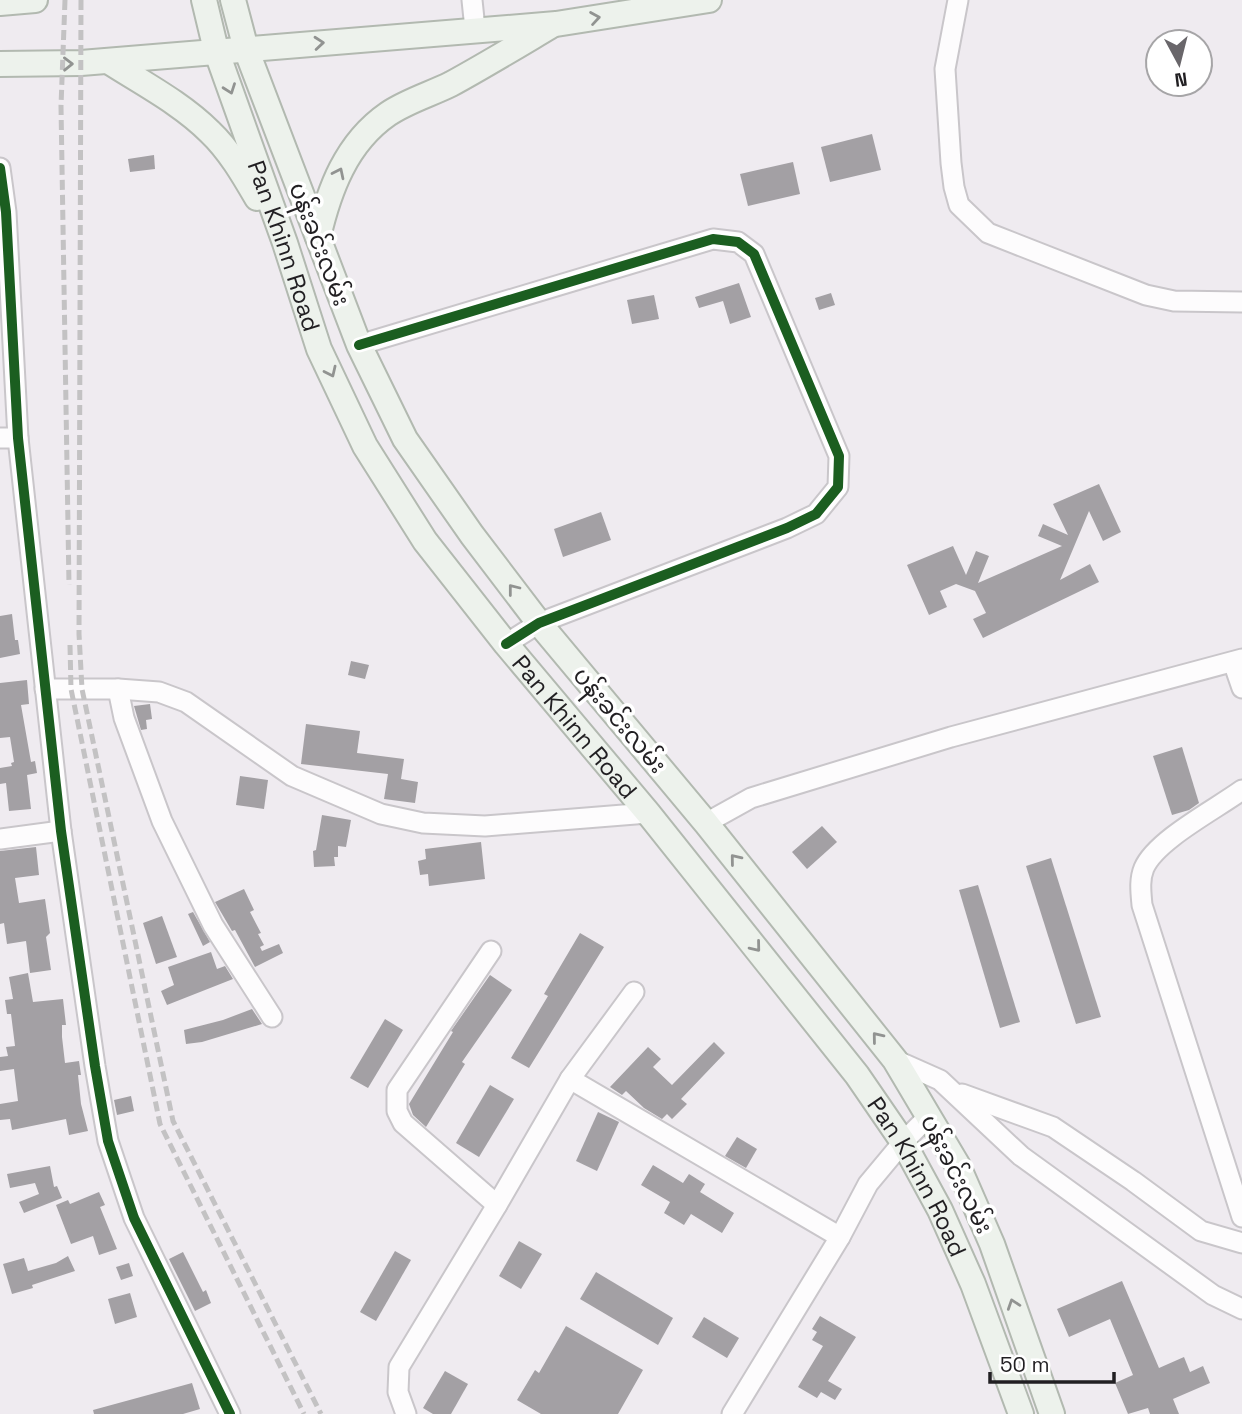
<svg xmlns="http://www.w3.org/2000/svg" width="1242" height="1414" font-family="'Space Grotesk','Noto Sans Myanmar',sans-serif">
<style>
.building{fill:#a3a0a4}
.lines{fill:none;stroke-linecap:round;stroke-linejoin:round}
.minor-casing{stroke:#c9c6ca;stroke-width:23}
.major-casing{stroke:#b2b9b0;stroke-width:28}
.minor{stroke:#fdfcfd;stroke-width:19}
.major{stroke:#edf2ec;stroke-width:24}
.rail{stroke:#c3c2c3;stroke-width:5;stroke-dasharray:10 5;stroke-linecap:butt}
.cycleway-casing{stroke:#fff;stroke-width:15}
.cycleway{stroke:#1b5e20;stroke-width:10}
.oneway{stroke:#919391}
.labels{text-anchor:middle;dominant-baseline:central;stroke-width:7;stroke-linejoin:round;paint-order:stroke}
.street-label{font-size:24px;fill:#211f22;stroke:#fff}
</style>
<rect width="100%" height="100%" fill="#efebf0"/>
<g class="building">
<path d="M 872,134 L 881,170 L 830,182 L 821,147 Z"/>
<path d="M 154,155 L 155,169 L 130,172 L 128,159 Z"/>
<path d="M 793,162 L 800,194 L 748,206 L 740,174 Z"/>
<path d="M 739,283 L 751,317 L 730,324 L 723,301 L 699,308 L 695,297 Z"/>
<path d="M 831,293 L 835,305 L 819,310 L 815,298 Z"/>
<path d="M 654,295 L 659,319 L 632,324 L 627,300 Z"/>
<path d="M 1099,484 L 1121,532 L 1103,541 L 1089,511 L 1060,580 L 1090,564 L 1099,582 L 983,638 L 973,619 L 986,613 L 975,591 L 956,584 L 940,591 L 947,607 L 929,615 L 907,565 L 953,546 L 966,575 L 976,551 L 989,556 L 978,583 L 1062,546 L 1038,536 L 1043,524 L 1068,535 L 1053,504 Z"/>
<path d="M 601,512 L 611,540 L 563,557 L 554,529 Z"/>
<path d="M 12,614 L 15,640 L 18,640 L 20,654 L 0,658 L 0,616 Z"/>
<path d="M 351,661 L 369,665 L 365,679 L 348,675 Z"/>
<path d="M 27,680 L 29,704 L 21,705 L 31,762 L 35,761 L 37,773 L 27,775 L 31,809 L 9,811 L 6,783 L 0,784 L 0,768 L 12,766 L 11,763 L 14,762 L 10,737 L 0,738 L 0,683 Z"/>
<path d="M 150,704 L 152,719 L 146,720 L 147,729 L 141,730 L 134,706 Z"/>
<path d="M 306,724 L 360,731 L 357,753 L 404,759 L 401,779 L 418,782 L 415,803 L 384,799 L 388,774 L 301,764 Z"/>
<path d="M 1182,747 L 1199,803 L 1189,810 L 1172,815 L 1153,756 Z"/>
<path d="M 240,776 L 268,780 L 264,809 L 236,805 Z"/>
<path d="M 322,815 L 351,820 L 346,847 L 338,846 L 338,857 L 334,857 L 335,866 L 314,867 L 313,851 L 316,850 Z"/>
<path d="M 822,826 L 837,842 L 807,869 L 792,852 Z"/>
<path d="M 481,842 L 485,879 L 429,886 L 428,874 L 420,875 L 418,861 L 426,859 L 425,849 Z"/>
<path d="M 36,847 L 39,875 L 15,878 L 19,903 L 45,899 L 50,933 L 46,937 L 51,970 L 30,973 L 26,941 L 7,944 L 4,923 L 0,924 L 0,851 Z"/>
<path d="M 1051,858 L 1101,1017 L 1076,1024 L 1026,866 Z"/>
<path d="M 978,885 L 1020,1022 L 1000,1028 L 959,890 Z"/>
<path d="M 244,889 L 254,910 L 250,912 L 261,933 L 258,934 L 264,945 L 260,947 L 262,951 L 279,944 L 283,953 L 255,967 L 235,930 L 232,931 L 215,902 Z"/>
<path d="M 193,912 L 210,942 L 203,946 L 188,914 Z"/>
<path d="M 162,916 L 177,957 L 156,964 L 143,923 Z"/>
<path d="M 580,933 L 604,947 L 529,1068 L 511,1058 L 548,996 L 544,994 Z"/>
<path d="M 211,952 L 217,969 L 225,966 L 233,979 L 167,1005 L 161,991 L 174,985 L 168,967 Z"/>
<path d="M 28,973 L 33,1002 L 63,999 L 66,1025 L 62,1025 L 62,1037 L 65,1063 L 79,1061 L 81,1075 L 78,1075 L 81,1104 L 88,1131 L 69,1135 L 66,1119 L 12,1130 L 10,1119 L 0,1120 L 0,1104 L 18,1101 L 14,1069 L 0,1071 L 0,1057 L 8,1056 L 6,1047 L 15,1046 L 11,1014 L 7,1014 L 5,1000 L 13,999 L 9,977 Z"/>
<path d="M 490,975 L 512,990 L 462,1062 L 465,1064 L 426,1127 L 413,1115 L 409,1104 L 453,1032 L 451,1031 Z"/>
<path d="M 252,1009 L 262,1024 L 202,1042 L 186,1044 L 184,1030 L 223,1020 Z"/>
<path d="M 385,1019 L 403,1030 L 368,1088 L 350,1078 Z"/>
<path d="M 714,1042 L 725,1053 L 681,1099 L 687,1104 L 672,1119 L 667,1114 L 662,1119 L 644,1108 L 626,1091 L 622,1095 L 610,1087 L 648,1047 L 661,1059 L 653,1067 L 672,1085 Z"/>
<path d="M 490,1085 L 514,1099 L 479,1157 L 456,1143 Z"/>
<path d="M 131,1096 L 134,1111 L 117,1115 L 114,1100 Z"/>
<path d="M 598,1112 L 619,1122 L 597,1171 L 576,1161 Z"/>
<path d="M 737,1137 L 757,1149 L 746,1168 L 725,1156 Z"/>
<path d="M 653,1165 L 683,1183 L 689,1174 L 705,1184 L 700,1192 L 734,1213 L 722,1233 L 691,1214 L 684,1225 L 664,1213 L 670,1202 L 641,1185 Z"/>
<path d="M 50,1166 L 54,1187 L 57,1186 L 62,1198 L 24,1213 L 19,1202 L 39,1194 L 35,1183 L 10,1188 L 7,1174 Z"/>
<path d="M 99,1192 L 105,1205 L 100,1207 L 117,1249 L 99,1255 L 93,1236 L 71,1244 L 56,1205 L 68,1200 L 70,1204 Z"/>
<path d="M 519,1241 L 542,1254 L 521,1289 L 499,1276 Z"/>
<path d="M 395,1251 L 411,1260 L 376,1321 L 360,1312 Z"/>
<path d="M 183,1252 L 203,1292 L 206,1290 L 211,1303 L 195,1311 L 169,1259 Z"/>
<path d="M 68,1256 L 75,1271 L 32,1285 L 33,1288 L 12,1294 L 3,1264 L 24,1258 L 28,1271 L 56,1263 Z"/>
<path d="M 129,1263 L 133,1276 L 121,1280 L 116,1267 Z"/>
<path d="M 596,1272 L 673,1318 L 658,1345 L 580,1299 Z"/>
<path d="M 1122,1281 L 1159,1368 L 1184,1357 L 1190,1372 L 1203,1366 L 1210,1383 L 1173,1399 L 1179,1414 L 1150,1414 L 1148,1408 L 1128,1414 L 1115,1383 L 1133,1375 L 1110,1319 L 1069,1337 L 1057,1309 Z"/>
<path d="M 130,1293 L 137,1317 L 115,1324 L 108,1299 Z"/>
<path d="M 820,1316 L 856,1337 L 828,1381 L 842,1389 L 835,1400 L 821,1392 L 817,1398 L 798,1387 L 823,1346 L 812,1340 L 817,1332 L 812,1329 Z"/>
<path d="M 704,1317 L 739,1338 L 727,1358 L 692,1337 Z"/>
<path d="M 566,1326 L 643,1370 L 618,1414 L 541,1414 L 517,1400 L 535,1370 L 539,1373 Z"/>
<path d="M 445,1371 L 468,1384 L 451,1414 L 433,1414 L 423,1408 Z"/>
<path d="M 192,1383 L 200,1409 L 183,1414 L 94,1414 L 93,1410 Z"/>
</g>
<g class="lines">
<defs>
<g id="minor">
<path d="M 472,0 L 475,29"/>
<path d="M 958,0 L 945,69 L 951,163 L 954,187 L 959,205 L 988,233 L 1146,295 L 1174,301 L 1242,302"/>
<path d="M 0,168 L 6,212 L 18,438 L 61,831 L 95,1066 L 108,1141 L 134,1218 L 230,1414"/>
<path d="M 359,345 L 713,239 L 738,242 L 754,254 L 839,456 L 838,487 L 816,514 L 787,528 L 539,623 L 506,644"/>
<path d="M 0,438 L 18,438"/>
<path d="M 1233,662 L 1242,688"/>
<path d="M 45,689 L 118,689 L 159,692 L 186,702 L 292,776 L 381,814 L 423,823 L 485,826 L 648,813"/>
<path d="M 118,689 L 124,718 L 162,821 L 213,925 L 272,1017"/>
<path d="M 1242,790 C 1216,809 1156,840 1144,868 C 1139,880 1141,893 1142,905 L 1242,1217"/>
<path d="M 706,823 L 751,798 L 951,737 L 1242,659"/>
<path d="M 0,839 L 61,831"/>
<path d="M 491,951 L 397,1090 L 397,1111 L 403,1123 L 497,1205"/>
<path d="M 895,1060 L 940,1080 L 1021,1156 L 1213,1295 L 1242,1309"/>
<path d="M 570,1079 L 840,1237"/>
<path d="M 962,1094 L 1053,1127 L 1133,1181 L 1201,1231 L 1242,1243"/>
<path d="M 406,1414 L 398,1392 L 399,1367 L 497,1205 L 570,1079 L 634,992"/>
<path d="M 732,1414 L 840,1237 L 868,1184 L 903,1142 L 929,1116"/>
</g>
<g id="major">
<path id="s1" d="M 204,0 L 216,50 L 285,243 L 319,349 L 365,446 L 425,541 L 506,644 L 648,813 L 857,1075 L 903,1142 L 940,1210 L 973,1284 L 1021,1414"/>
<path d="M 233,0 L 246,49 L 359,345 L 405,439 L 472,535 L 539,623 L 706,823 L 895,1060 L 958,1166 L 992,1244 L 1052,1414"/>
<path d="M 0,3 L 35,0"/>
<path d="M 108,61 C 142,83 181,103 210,132 C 229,150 243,174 257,198"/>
<path d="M 0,64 L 81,63 L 556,24 L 709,0"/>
<path d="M 318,237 C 329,190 346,143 388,114 C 407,101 431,94 451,84 C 484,66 517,46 549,27"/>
</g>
</defs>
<use href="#minor" class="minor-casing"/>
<use href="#major" class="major-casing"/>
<use href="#minor" class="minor"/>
<use href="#major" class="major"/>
<g class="rail">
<path d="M 65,0 L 61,106 L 69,585"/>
<path d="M 81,0 L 79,634 L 82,689 L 173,1121 L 321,1414"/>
<path d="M 70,645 L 71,689 L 160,1124 L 304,1414"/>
</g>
<defs>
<g id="cycleway">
<path d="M 0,168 L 6,212 L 18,438 L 61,831 L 95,1066 L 108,1141 L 134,1218 L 230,1414"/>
<path d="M 359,345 L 713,239 L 738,242 L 754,254 L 839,456 L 838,487 L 816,514 L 787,528 L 539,623 L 506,644"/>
</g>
</defs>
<use href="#cycleway" class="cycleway-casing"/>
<use href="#cycleway" class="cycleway"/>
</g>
<defs><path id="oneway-chevron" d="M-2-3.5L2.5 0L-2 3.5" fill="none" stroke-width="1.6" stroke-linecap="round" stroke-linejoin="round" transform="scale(1.75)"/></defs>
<g class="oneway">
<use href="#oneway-chevron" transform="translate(595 18) rotate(-9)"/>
<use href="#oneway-chevron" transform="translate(319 43) rotate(-5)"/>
<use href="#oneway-chevron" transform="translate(68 64) rotate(-1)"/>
<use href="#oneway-chevron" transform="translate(230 89) rotate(70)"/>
<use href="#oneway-chevron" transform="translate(339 173) rotate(-64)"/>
<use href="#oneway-chevron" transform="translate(331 372) rotate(65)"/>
<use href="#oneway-chevron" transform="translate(513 589) rotate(-128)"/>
<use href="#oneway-chevron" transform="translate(735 859) rotate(-129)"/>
<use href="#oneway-chevron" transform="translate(756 947) rotate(51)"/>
<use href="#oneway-chevron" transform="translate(877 1037) rotate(-129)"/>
<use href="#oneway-chevron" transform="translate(1013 1304) rotate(-109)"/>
</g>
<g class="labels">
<g class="street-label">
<text transform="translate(320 244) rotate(69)">ပန်းခင်းလမ်း</text>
<text stroke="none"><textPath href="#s1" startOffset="259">Pan Khinn Road</textPath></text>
<text transform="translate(620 720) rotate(50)">ပန်းခင်းလမ်း</text>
<text stroke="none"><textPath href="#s1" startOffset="826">Pan Khinn Road</textPath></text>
<text transform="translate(957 1174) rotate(63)">ပန်းခင်းလမ်း</text>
<text stroke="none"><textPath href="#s1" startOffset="1393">Pan Khinn Road</textPath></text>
</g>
</g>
<g transform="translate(1179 63) rotate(173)"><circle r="33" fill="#ffffff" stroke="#a6a5a7" stroke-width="2"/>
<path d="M0-5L12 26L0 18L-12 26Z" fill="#69666a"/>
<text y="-10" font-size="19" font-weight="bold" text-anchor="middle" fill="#211f22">N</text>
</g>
<path d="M990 1372v10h124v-10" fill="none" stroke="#211f22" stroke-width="3.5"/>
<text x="1000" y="1372" font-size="21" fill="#211f22" stroke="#ffffff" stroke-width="5" paint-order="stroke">50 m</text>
</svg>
